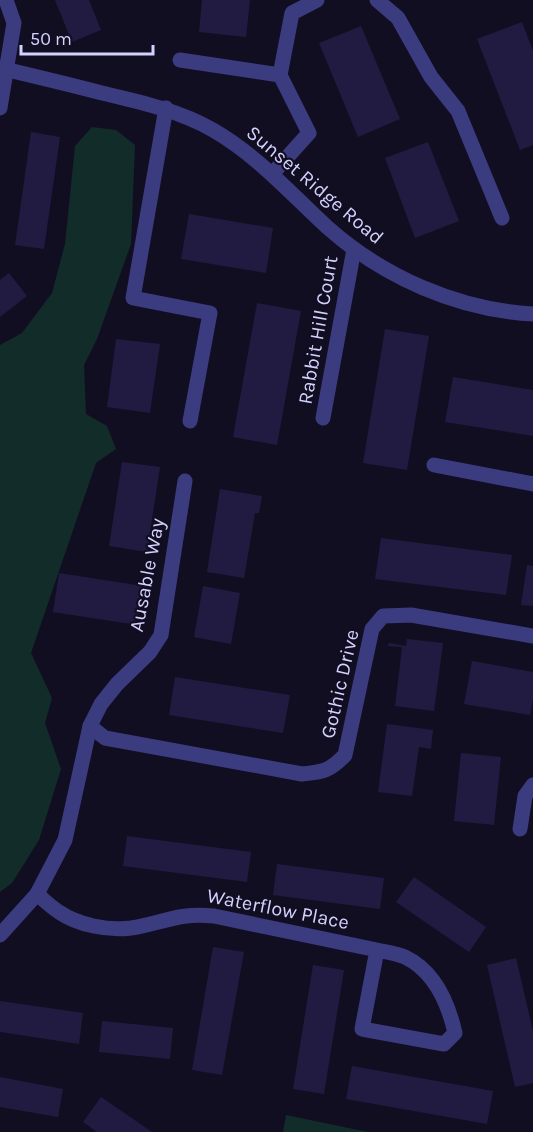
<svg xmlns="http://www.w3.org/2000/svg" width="533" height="1132" font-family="Karla,sans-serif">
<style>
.green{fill:#122c2a}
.building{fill:#211b42}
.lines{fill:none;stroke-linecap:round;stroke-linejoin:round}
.minor{stroke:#3b3b80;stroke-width:15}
.labels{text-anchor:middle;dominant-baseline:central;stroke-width:4.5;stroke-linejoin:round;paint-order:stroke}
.street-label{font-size:20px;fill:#d4d1fe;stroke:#110e22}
</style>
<rect width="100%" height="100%" fill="#110e22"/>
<g class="green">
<path d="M 92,127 L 116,130 L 135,145 L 131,244 L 97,339 L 84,365 L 86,414 L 107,426 L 116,449 L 96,463 L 31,653 L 52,698 L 45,723 L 61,769 L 39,840 L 12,883 L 0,892 L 0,345 L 22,333 L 52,293 L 65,244 L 75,146 Z"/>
<path d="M 286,1115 L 368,1132 L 283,1132 Z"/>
</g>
<g class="building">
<path d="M 55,0 L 89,0 L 101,30 L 72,42 Z"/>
<path d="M 202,0 L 250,0 L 246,37 L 199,32 Z"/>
<path d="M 522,22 L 533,51 L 533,145 L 520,150 L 477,39 Z"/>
<path d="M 361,26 L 400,119 L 358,137 L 319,43 Z"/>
<path d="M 31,132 L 60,137 L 44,249 L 15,245 Z"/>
<path d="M 428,142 L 459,221 L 415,238 L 385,158 Z"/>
<path d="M 189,214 L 273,228 L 266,273 L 181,259 Z"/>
<path d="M 9,273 L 27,296 L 0,317 L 0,280 Z"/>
<path d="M 257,303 L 301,311 L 277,445 L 233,437 Z"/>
<path d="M 385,329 L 429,336 L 407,470 L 363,463 Z"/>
<path d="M 116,339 L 160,344 L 150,413 L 107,407 Z"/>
<path d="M 453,377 L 533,390 L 533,436 L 445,422 Z"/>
<path d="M 122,462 L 160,467 L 147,552 L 109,546 Z"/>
<path d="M 220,489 L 262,496 L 259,513 L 255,513 L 244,578 L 207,572 Z"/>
<path d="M 381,538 L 512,555 L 506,595 L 375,579 Z"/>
<path d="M 527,565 L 533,566 L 533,606 L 521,605 Z"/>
<path d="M 59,573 L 143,586 L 137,625 L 53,612 Z"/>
<path d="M 203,586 L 240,593 L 231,644 L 194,637 Z"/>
<path d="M 407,639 L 443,643 L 434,711 L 395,706 L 402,647 L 388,646 L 389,643 L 406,646 Z"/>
<path d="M 472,661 L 533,672 L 533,699 L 530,715 L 464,704 Z"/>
<path d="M 175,677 L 290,695 L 283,733 L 169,715 Z"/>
<path d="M 387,724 L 433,730 L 431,749 L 419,747 L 412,796 L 378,792 Z"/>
<path d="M 461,753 L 501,757 L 494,825 L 454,821 Z"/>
<path d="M 127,836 L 251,852 L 247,882 L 123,866 Z"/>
<path d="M 277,864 L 384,878 L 380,909 L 273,895 Z"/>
<path d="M 414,877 L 486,927 L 469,952 L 396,902 Z"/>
<path d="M 213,947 L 244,952 L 222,1075 L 192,1070 Z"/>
<path d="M 516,958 L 533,1031 L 533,1083 L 515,1087 L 487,965 Z"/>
<path d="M 313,965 L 344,970 L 324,1094 L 293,1089 Z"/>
<path d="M 0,1001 L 83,1013 L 79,1044 L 0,1032 Z"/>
<path d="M 102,1021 L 173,1028 L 170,1059 L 99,1052 Z"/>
<path d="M 352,1066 L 493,1091 L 487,1124 L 346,1099 Z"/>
<path d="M 0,1077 L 63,1089 L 58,1117 L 0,1107 Z"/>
<path d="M 101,1097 L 152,1132 L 97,1132 L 83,1122 Z"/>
</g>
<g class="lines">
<g class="minor">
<path d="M 377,0 L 398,18 L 431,77 L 458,111 L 502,218"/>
<path d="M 180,60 L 280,75"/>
<path d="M 0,68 C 34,76 68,84 102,93 C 140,102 178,110 213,130 C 258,156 290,193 327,227 C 383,277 458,310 533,314"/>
<path d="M 0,108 L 14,23 L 6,0"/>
<path d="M 166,108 L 133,298 L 210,313 L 190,421"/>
<path d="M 273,173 L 309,133 L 280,75 L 292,13 L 317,0"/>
<path d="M 323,418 L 354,249"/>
<path d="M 434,465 L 533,484"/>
<path d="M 90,726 L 105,738 L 302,774 C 323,772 330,771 345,755 L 372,629 L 383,616 L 411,615 L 533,636"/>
<path d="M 520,829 L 525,796 L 533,785"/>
<path d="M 37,894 C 44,900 51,907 59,912 C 78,925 108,931 131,928 C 163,923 179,912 214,916 L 377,950 L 362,1029 L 444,1044 L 455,1033 C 448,1002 434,971 405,957 C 397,953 386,952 377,950"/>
<path d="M 0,935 L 37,894 L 65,840 L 90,726 L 101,704 L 117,684 L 150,652 L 161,635 L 185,481"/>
</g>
</g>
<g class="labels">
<g class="street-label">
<text transform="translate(315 185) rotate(40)">Sunset Ridge Road</text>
<text transform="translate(318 330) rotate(-80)">Rabbit Hill Court</text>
<text transform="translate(147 575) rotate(-79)">Ausable Way</text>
<text transform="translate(340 684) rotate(-77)">Gothic Drive</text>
<text transform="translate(278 909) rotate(11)">Waterflow Place</text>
</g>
</g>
<path d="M21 45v9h132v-9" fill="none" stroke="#d4d1fe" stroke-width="3"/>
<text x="30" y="45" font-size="18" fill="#d4d1fe" stroke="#110e22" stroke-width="4.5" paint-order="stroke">50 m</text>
</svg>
